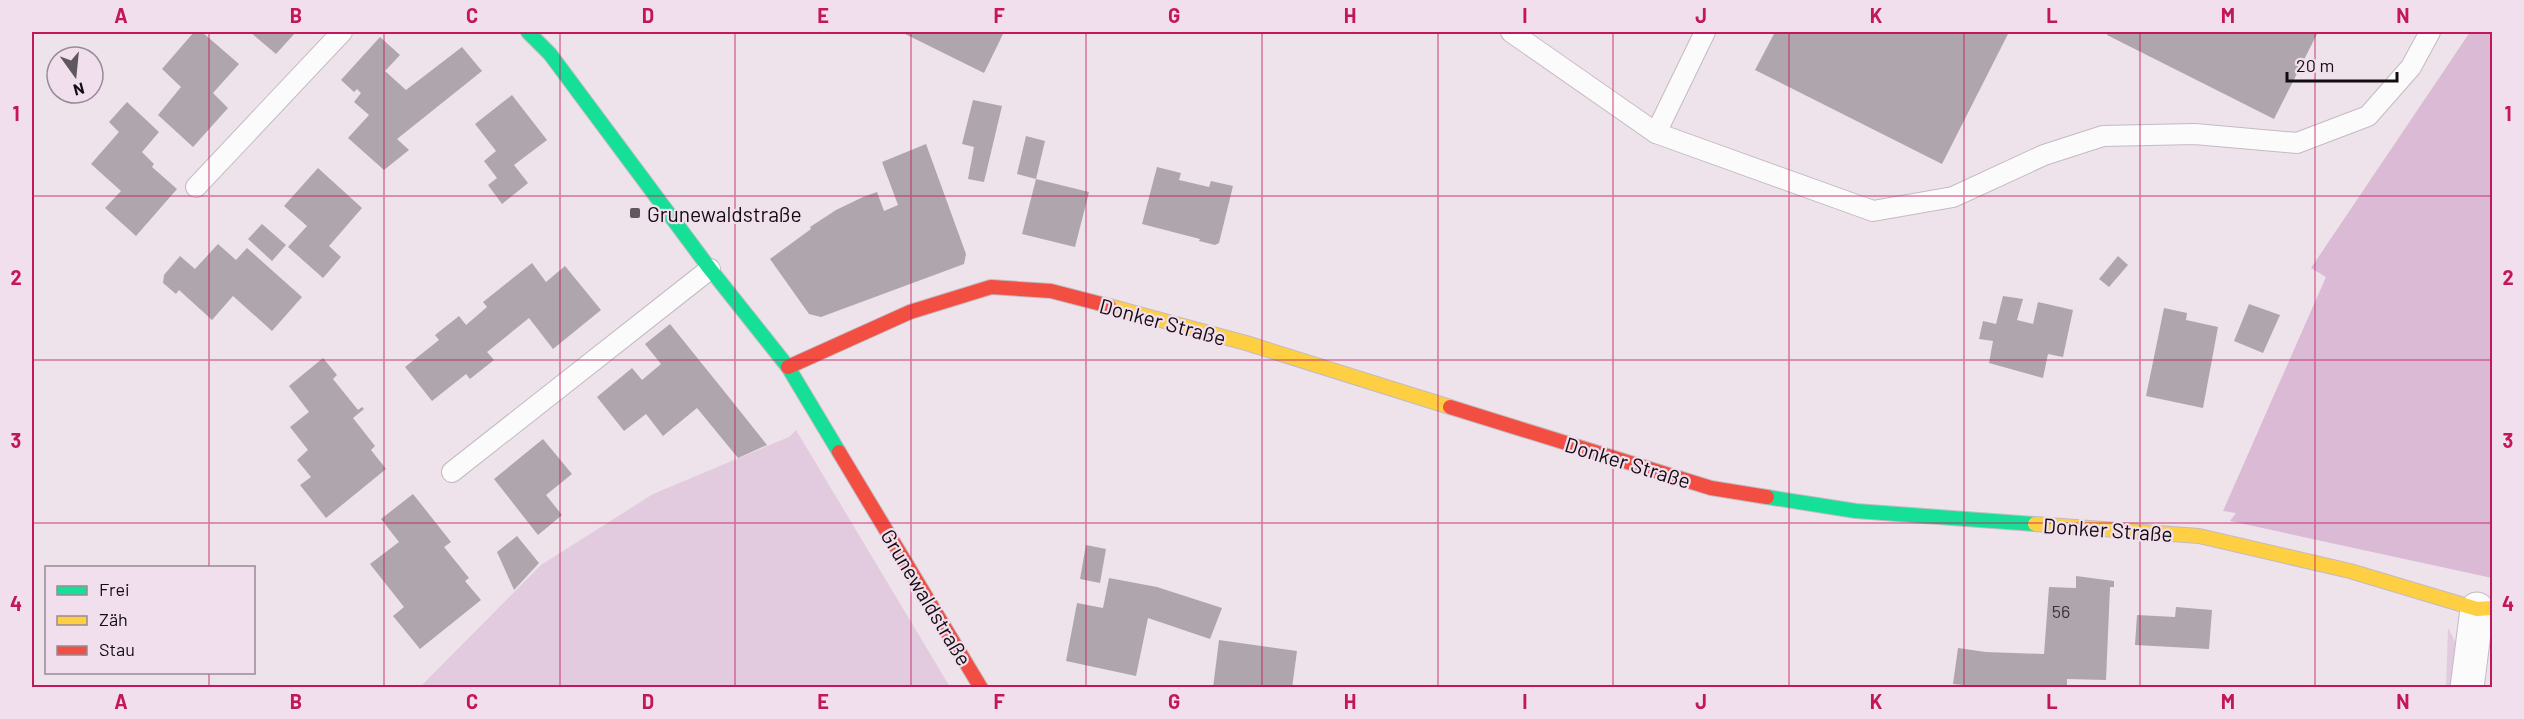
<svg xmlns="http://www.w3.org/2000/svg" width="2524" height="719" font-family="Barlow,sans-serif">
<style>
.green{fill:#e2cbde}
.forest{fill:#dbbad5}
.building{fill:#aea6ac}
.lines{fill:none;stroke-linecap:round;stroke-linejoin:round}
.lane-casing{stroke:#c3bbc1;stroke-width:22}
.street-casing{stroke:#c3bbc1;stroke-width:35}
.fast-casing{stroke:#c3bbc1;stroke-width:16}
.slow-casing{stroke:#c3bbc1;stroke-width:16}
.jam-casing{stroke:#c3bbc1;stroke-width:16}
.lane{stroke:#fcfbfc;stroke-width:20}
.street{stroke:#fcfbfc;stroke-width:33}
.fast{stroke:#16e098;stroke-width:14}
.slow{stroke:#ffcf43;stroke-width:14}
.jam{stroke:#f24e42;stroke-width:14}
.grid{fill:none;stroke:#c2185b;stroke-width:1.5;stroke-opacity:0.55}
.poi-dot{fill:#60585e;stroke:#f2dfee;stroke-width:2}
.labels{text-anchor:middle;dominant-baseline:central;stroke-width:4.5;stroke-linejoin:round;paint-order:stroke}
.number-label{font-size:18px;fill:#3a3338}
.poi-label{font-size:21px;fill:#130d12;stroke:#f2dfee;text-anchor:start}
.street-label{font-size:21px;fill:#130d12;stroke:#f2dfee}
.neatline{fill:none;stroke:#c2185b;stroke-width:2}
.grid-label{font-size:20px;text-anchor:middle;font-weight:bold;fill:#c2185b}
</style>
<rect width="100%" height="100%" fill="#eee3eb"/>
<g class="green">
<path d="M 796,430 L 950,687 L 420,687 L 541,565 L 653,494 L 789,437 Z"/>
<path d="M 2448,628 L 2460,651 L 2460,687 L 2446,688 Z"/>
</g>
<path class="forest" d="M 2470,32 L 2492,32 L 2492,578 L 2230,521 L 2236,513 L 2223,511 L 2326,277 L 2311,268 Z"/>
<g class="building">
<path d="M 194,32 L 202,32 L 239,64 L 213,93 L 228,108 L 193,147 L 158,115 L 181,87 L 162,69 Z"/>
<path d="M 250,32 L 296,32 L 276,54 Z"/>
<path d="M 901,32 L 1004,32 L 984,73 Z"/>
<path d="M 1775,32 L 2009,32 L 1942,164 L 1755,70 Z"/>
<path d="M 2108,32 L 2318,32 L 2274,119 L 2107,35 Z"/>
<path d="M 380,37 L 400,55 L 385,71 L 406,90 L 462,47 L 482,71 L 397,139 L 409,150 L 384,170 L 348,138 L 369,115 L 354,102 L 361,93 L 357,89 L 354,92 L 341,80 Z"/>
<path d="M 512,95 L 547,140 L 514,165 L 528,183 L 502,204 L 488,185 L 497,178 L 484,161 L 496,151 L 475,124 Z"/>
<path d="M 973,100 L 1002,106 L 984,182 L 968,179 L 974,147 L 962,144 Z"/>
<path d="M 127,102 L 159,132 L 142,152 L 154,164 L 152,167 L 177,189 L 136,236 L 105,208 L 121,191 L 91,164 L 119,132 L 109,122 Z"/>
<path d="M 1026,136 L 1045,141 L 1036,179 L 1017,174 Z"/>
<path d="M 926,144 L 966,254 L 964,264 L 821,317 L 809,314 L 770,259 L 811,229 L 810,227 L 836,210 L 863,197 L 877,192 L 884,211 L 898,205 L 882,162 Z"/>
<path d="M 1157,167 L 1181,173 L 1179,180 L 1209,187 L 1211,181 L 1233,186 L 1219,243 L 1215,245 L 1199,241 L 1200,239 L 1142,224 Z"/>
<path d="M 318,168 L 362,208 L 329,246 L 341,257 L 323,278 L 288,247 L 307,226 L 284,206 Z"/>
<path d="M 1036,179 L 1089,192 L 1075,247 L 1022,234 Z"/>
<path d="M 262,224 L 286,245 L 272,261 L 248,239 Z"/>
<path d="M 218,244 L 236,260 L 247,248 L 302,297 L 272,331 L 233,296 L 212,320 L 179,290 L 176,294 L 163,283 L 164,275 L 180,256 L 195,269 Z"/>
<path d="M 2118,256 L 2128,265 L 2109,287 L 2099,279 Z"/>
<path d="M 532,263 L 546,282 L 565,266 L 601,310 L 553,349 L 529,318 L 487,352 L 494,360 L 470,379 L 466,374 L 432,401 L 405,367 L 439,340 L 435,335 L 459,316 L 466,325 L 487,307 L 483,302 Z"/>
<path d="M 2003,296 L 2023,299 L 2017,320 L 2033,324 L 2038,302 L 2073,310 L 2063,357 L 2048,354 L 2043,378 L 1989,363 L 1993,341 L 1979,339 L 1983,321 L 1996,324 Z"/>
<path d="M 2249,304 L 2280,315 L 2263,353 L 2234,341 Z"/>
<path d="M 2164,308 L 2187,313 L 2186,320 L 2218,327 L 2203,408 L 2146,396 Z"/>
<path d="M 670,324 L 732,401 L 767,445 L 738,458 L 697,408 L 663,436 L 646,414 L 624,431 L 597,397 L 632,368 L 642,380 L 661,364 L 645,344 Z"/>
<path d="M 323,358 L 337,375 L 333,379 L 358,410 L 362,407 L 364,409 L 353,418 L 375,446 L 371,450 L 386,469 L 326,518 L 300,485 L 311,477 L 297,460 L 308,450 L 290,427 L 309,412 L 289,386 Z"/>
<path d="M 543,439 L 572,474 L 546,495 L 562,515 L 538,535 L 494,479 Z"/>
<path d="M 413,494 L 451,542 L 444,547 L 469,578 L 465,581 L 481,600 L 420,649 L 393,616 L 404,607 L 370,564 L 399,542 L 381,519 Z"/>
<path d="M 517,536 L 539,563 L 514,590 L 497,552 Z"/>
<path d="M 1086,545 L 1106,549 L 1100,583 L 1080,579 Z"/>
<path d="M 2076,576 L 2114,581 L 2114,587 L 2110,587 L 2106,680 L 2067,679 L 2067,688 L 1995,688 L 1953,684 L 1958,648 L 1986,652 L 2044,654 L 2049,587 L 2076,588 Z"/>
<path d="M 1109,578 L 1157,587 L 1222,608 L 1210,639 L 1148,618 L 1136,676 L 1066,661 L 1077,603 L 1103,608 Z"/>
<path d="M 2176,607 L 2212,610 L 2209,649 L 2135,645 L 2137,615 L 2175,617 Z"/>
<path d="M 1219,640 L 1297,651 L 1292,688 L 1213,688 Z"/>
</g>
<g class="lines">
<defs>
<g id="lane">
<path d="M 1511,32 L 1656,133 L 1873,211 L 1953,197 L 2044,155 L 2103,136 L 2195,134 L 2297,143 L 2368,116 L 2411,67 L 2430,32"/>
<path d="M 1656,133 L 1705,32"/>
<path d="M 196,187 L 342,32"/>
<path d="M 452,472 L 710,269"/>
</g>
<path id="street" d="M 2467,688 L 2477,609"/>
<g id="fast">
<path d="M 528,32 L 550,54 L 710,269 L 788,367 L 839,452"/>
<path d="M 1767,497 L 1856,511 L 2035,524"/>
</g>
<g id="slow">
<path d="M 1109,306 L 1246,343 L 1450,407"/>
<path d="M 2035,524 L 2199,536 L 2350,571 L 2477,609 L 2492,608"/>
</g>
<g id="jam">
<path d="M 788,367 L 910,312 L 991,287 L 1051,291 L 1109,306"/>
<path d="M 1450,407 L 1711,488 L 1767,497"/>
<path d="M 839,452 L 981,688"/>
</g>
</defs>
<use href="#lane" class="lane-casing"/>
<use href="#street" class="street-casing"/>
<use href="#fast" class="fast-casing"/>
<use href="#slow" class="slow-casing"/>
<use href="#jam" class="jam-casing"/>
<use href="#lane" class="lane"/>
<use href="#street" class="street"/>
<use href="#fast" class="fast"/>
<use href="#slow" class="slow"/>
<use href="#jam" class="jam"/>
</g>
<path class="grid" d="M 209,32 L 209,568M 384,32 L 384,688M 560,32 L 560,688M 735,32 L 735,688M 911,32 L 911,688M 1086,32 L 1086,688M 1262,32 L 1262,688M 1438,32 L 1438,688M 1613,32 L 1613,688M 1789,32 L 1789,688M 1964,32 L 1964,688M 2140,32 L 2140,688M 2315,32 L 2315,688M 32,196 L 2492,196M 32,360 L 2492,360M 32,523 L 2492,523M 209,672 L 209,688"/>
<rect class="poi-dot" x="629" y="207" width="12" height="12" rx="3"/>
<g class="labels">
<g class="number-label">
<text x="2061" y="611">56</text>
</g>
<g class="poi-label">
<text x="647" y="213">Grunewaldstraße</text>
</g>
<g class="street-label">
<text transform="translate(1163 321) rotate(15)">Donker Straße</text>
<text transform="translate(1628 462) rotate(17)">Donker Straße</text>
<text transform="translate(2108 529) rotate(4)">Donker Straße</text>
<text transform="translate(927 597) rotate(59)">Grunewaldstraße</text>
</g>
</g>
<rect width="2524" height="719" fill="none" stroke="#f2dfee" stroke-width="66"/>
<rect x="45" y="566" width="210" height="108" fill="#f2dfee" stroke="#998b96" stroke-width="1.5"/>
<rect x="57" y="586" width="30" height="9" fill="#16e098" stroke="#998b96" stroke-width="1.5"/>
<text x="99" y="596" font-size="18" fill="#130d12">Frei</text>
<rect x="57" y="616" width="30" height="9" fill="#ffcf43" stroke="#998b96" stroke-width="1.5"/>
<text x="99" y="626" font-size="18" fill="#130d12">Zäh</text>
<rect x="57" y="646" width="30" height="9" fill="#f24e42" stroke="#998b96" stroke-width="1.5"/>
<text x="99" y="656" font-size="18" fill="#130d12">Stau</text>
<g transform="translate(75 75) rotate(165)"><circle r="28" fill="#f2dfee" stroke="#998b96" stroke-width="1.5"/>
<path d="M0-4.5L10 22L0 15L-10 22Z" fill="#60585e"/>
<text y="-9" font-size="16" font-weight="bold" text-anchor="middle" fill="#130d12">N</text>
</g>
<path d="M2287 72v9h110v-9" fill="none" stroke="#130d12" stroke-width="3"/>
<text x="2296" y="72" font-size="18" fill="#130d12" stroke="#f2dfee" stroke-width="4.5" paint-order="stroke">20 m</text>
<rect x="33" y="33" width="2458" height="653" class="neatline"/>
<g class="grid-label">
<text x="121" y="23">A</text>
<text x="296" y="23">B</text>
<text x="472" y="23">C</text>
<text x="648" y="23">D</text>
<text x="823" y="23">E</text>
<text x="999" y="23">F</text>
<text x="1174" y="23">G</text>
<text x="1350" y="23">H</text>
<text x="1525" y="23">I</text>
<text x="1701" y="23">J</text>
<text x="1876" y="23">K</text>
<text x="2052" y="23">L</text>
<text x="2228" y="23">M</text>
<text x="2403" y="23">N</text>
<text x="16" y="121">1</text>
<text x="2508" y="121">1</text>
<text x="16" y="285">2</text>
<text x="2508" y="285">2</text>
<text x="16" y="448">3</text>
<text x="2508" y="448">3</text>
<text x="16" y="611">4</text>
<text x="2508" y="611">4</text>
<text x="121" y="709">A</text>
<text x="296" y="709">B</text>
<text x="472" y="709">C</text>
<text x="648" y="709">D</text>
<text x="823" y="709">E</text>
<text x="999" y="709">F</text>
<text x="1174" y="709">G</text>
<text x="1350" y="709">H</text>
<text x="1525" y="709">I</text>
<text x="1701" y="709">J</text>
<text x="1876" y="709">K</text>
<text x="2052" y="709">L</text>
<text x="2228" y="709">M</text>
<text x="2403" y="709">N</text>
</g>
</svg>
